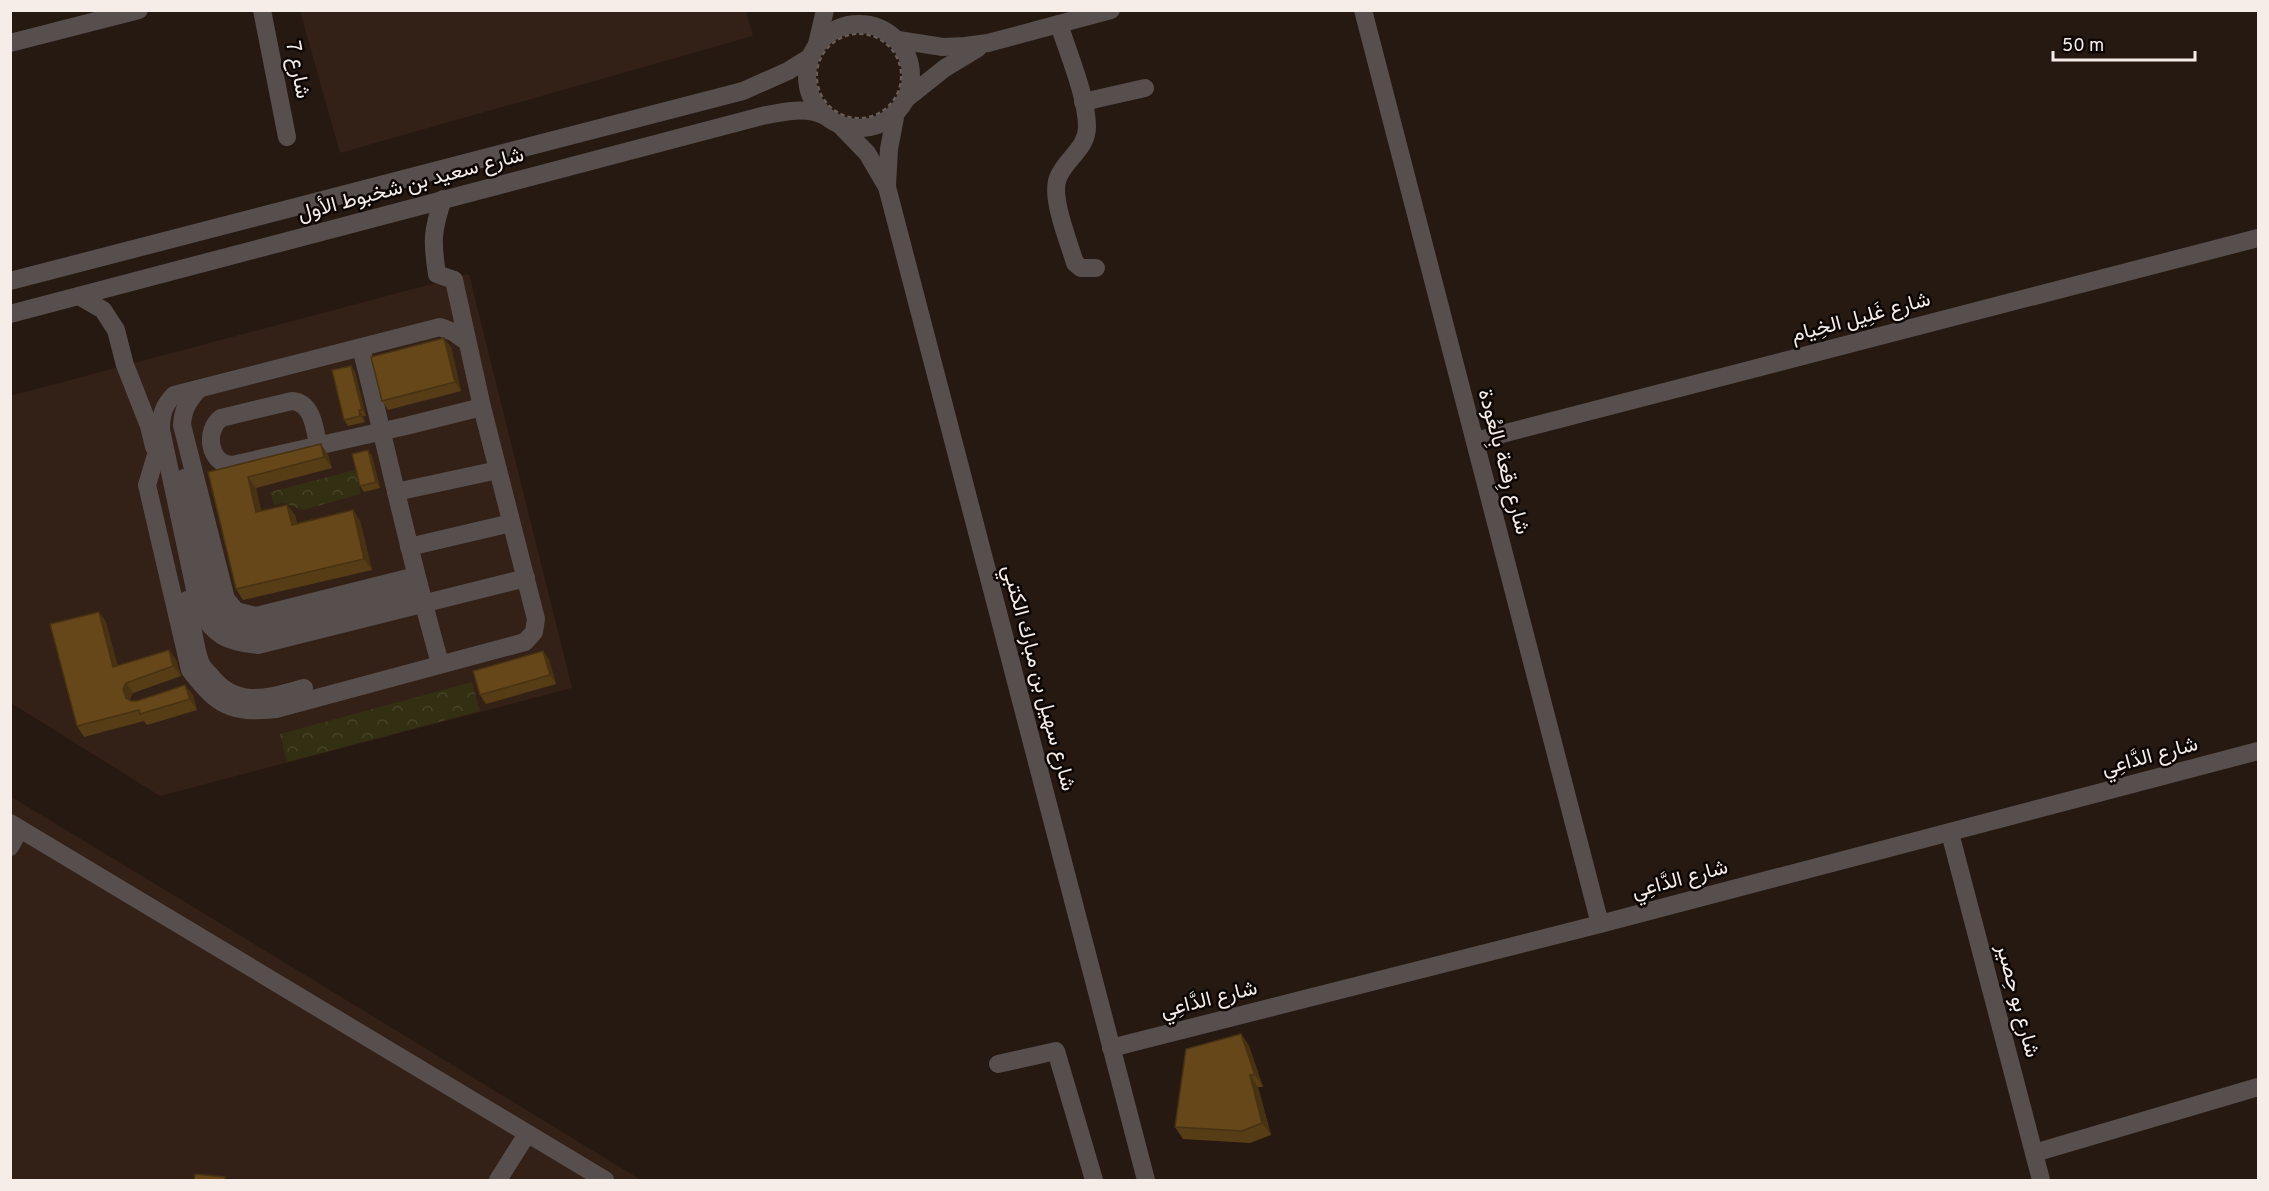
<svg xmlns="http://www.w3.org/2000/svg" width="2269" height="1191" font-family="Overpass,Vazirmatn,sans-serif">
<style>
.built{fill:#332016}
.park{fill:url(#park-crowns)}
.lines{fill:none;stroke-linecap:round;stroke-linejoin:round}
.path{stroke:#6a5e57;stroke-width:4;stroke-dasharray:4.5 3;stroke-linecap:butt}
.minor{stroke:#574f4e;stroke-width:18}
.wall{fill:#573d16}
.shaded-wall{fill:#473212}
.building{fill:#654719;stroke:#473212;stroke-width:1.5}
.labels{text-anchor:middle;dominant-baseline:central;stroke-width:5;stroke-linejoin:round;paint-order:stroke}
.street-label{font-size:21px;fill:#f7ede8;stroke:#0b0604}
</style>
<defs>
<pattern id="park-crowns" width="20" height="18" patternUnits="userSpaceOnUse" patternTransform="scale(1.5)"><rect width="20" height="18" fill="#332f12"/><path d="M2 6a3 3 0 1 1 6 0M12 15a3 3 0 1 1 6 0" fill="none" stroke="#474329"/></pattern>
</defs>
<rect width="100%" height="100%" fill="#261911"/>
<g class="built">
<path d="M 300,11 L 746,11 L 753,36 L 340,153 Z"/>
<path d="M 469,274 L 572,688 L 160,796 L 11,703 L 10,396 Z"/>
<path d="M 10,796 L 302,973 L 641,1180 L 11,1180 Z"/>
</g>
<g class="park">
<path d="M 355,470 L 361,494 L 303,510 L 283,503 L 274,505 L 270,492 Z"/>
<path d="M 472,682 L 480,711 L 287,762 L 280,734 Z"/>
</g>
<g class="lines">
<circle class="path" cx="859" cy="76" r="43"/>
<g class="minor">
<path d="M 262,10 L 287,137"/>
<path d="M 1363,10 L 1600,924"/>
<circle cx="859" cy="76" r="52"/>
<path d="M 1059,24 C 1068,53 1087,97 1087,127 C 1087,149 1065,159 1058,178 C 1050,197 1069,242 1075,263 L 1081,268 L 1096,268"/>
<path d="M 898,40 L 943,47 L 965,46 L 988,43 L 1111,10"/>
<path d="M 10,43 L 139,10"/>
<path d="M 817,44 L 825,10"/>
<path d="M 906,99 L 945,68 L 978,48"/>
<path d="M 1083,102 L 1145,88"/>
<path d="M 839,124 L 867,153 L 887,187 L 1146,1180"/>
<path d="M 887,185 L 889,149 L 896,112"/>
<path d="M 443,199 C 432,231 432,242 437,274 L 454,280"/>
<path d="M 10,281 L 743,91 L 788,71 L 809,58"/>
<path d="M 79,296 L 103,310 L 116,330 L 125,365 L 149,426 L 154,447"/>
<path d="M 10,314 L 762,116 C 781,112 806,106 825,116"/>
<path d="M 467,342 L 453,332 L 440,327 L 174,395 C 163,406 161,415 161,430 L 199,608 C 213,636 228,642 258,645 L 526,578"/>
<path d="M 361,348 C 388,453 410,559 440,663"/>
<path d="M 199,389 C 188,401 183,409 182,425 L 226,599 L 236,611 L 256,616 L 416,576"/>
<path d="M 1475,441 L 2258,238"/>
<path d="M 318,445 C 315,428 312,402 292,401 L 221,418 C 204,431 209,464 232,465 L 406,426 L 482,407"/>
<path d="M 156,455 L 147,485 L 190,670 C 217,705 230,714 276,709 L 525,642 L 534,632 L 536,619 L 482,407 L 454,280"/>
<path d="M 184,478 L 213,604 C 223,623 236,628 257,630 L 419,589"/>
<path d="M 396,492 L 498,470"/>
<path d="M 409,547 L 511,523"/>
<path d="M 187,600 C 191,616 195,651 201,664 C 203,668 207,672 210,675 C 236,709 268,698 304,688"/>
<path d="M 10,823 L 605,1180"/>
<path d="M 1950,833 L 2041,1180"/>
<path d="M 10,847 L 20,829"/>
<path d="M 1111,1048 L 1600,924 L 2258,751"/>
<path d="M 998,1064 L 1056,1051 L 1094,1180"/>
<path d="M 2034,1153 L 2258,1087"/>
<path d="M 498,1180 L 527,1134"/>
</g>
</g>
<g class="wall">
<path d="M 451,347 L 461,391 L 388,410 L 382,401 Z"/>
<path d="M 351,366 L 355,372 L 366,416 L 363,416 L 365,422 L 348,426 L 344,420 Z"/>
<path d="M 368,450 L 372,456 L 380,488 L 364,492 L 360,486 Z"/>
<path d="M 328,455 L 332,468 L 256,488 L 261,511 L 287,505 L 295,515 L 297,523 L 353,510 L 360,521 L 372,570 L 243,600 L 236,589 L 208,472 Z"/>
<path d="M 99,612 L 106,622 L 117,666 L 169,650 L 176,660 L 181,676 L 133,693 L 130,699 L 131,701 L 193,695 L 197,710 L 147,725 L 144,721 L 84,737 L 77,726 Z"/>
<path d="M 543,651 L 549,660 L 556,684 L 486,704 L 480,695 Z"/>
<path d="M 1241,1034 L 1249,1046 L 1263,1087 L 1258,1087 L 1271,1135 L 1250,1143 L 1183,1139 L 1175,1127 Z"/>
</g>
<g class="shaded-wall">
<path d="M 444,338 L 451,347 L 461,391 L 455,382 Z"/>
<path d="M 351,366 L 355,372 L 366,416 L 362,410 Z"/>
<path d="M 359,410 L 363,416 L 365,422 L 360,416 Z"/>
<path d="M 321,444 L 328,455 L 332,468 L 324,457 Z"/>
<path d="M 368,450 L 372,456 L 380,488 L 376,482 Z"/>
<path d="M 248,477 L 256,488 L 264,523 L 256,512 Z"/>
<path d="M 287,505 L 295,515 L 299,536 L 292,525 Z"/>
<path d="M 353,510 L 360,521 L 372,570 L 364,559 Z"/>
<path d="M 99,612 L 106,622 L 121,678 L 113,667 Z"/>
<path d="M 169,650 L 176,660 L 181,676 L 173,666 Z"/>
<path d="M 543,651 L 549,660 L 556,684 L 550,675 Z"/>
<path d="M 126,683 L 133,693 L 130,699 L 133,709 L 126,698 L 123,689 Z"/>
<path d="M 185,685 L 193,695 L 197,710 L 190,699 Z"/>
<path d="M 1241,1034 L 1249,1046 L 1263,1087 L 1255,1075 Z"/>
<path d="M 1250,1075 L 1258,1087 L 1271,1135 L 1262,1123 Z"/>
</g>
<g class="building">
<path d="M 444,338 L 455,382 L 382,401 L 371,357 Z"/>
<path d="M 351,366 L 362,410 L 359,410 L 360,416 L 344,420 L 332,370 Z"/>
<path d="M 321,444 L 324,457 L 248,477 L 256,512 L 287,505 L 292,525 L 353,510 L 364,559 L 236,589 L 208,472 Z"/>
<path d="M 368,450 L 376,482 L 360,486 L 352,454 Z"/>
<path d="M 99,612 L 113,667 L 169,650 L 173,666 L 126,683 L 123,689 L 126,698 L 131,701 L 137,701 L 185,685 L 190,699 L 140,714 L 139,710 L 77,726 L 50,624 Z"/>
<path d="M 543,651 L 550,675 L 480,695 L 473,671 Z"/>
<path d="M 1241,1034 L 1255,1075 L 1250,1075 L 1262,1123 L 1242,1131 L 1175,1127 L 1186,1049 Z"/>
<path d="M 195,1174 L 225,1177 L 225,1180 L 194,1180 Z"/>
</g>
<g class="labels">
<g class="street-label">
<text transform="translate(297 70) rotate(79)">شارع 7</text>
<text transform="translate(411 185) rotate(-15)">شارع سعيد بن شخبوط الأول</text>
<text transform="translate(1861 318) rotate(-15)">شارع غَلِيل الخِيام</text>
<text transform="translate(1503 462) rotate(75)">شارع رِقعة بِالعُودة</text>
<text transform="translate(1038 678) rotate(75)">شارع سهيل بن مبارك الكتبي</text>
<text transform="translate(2150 757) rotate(-15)">شارع الدَّاعِي</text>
<text transform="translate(1680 880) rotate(-15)">شارع الدَّاعِي</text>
<text transform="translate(1209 1000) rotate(-14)">شارع الدَّاعِي</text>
<text transform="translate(2017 1001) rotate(75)">شارع بو حِصير</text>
</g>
</g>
<rect width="2269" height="1191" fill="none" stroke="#f7ede8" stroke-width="24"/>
<path d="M2053 51v9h142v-9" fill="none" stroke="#f7ede8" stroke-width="3"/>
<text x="2062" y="51" font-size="18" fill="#f7ede8" stroke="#0b0604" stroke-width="4.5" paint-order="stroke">50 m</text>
</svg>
